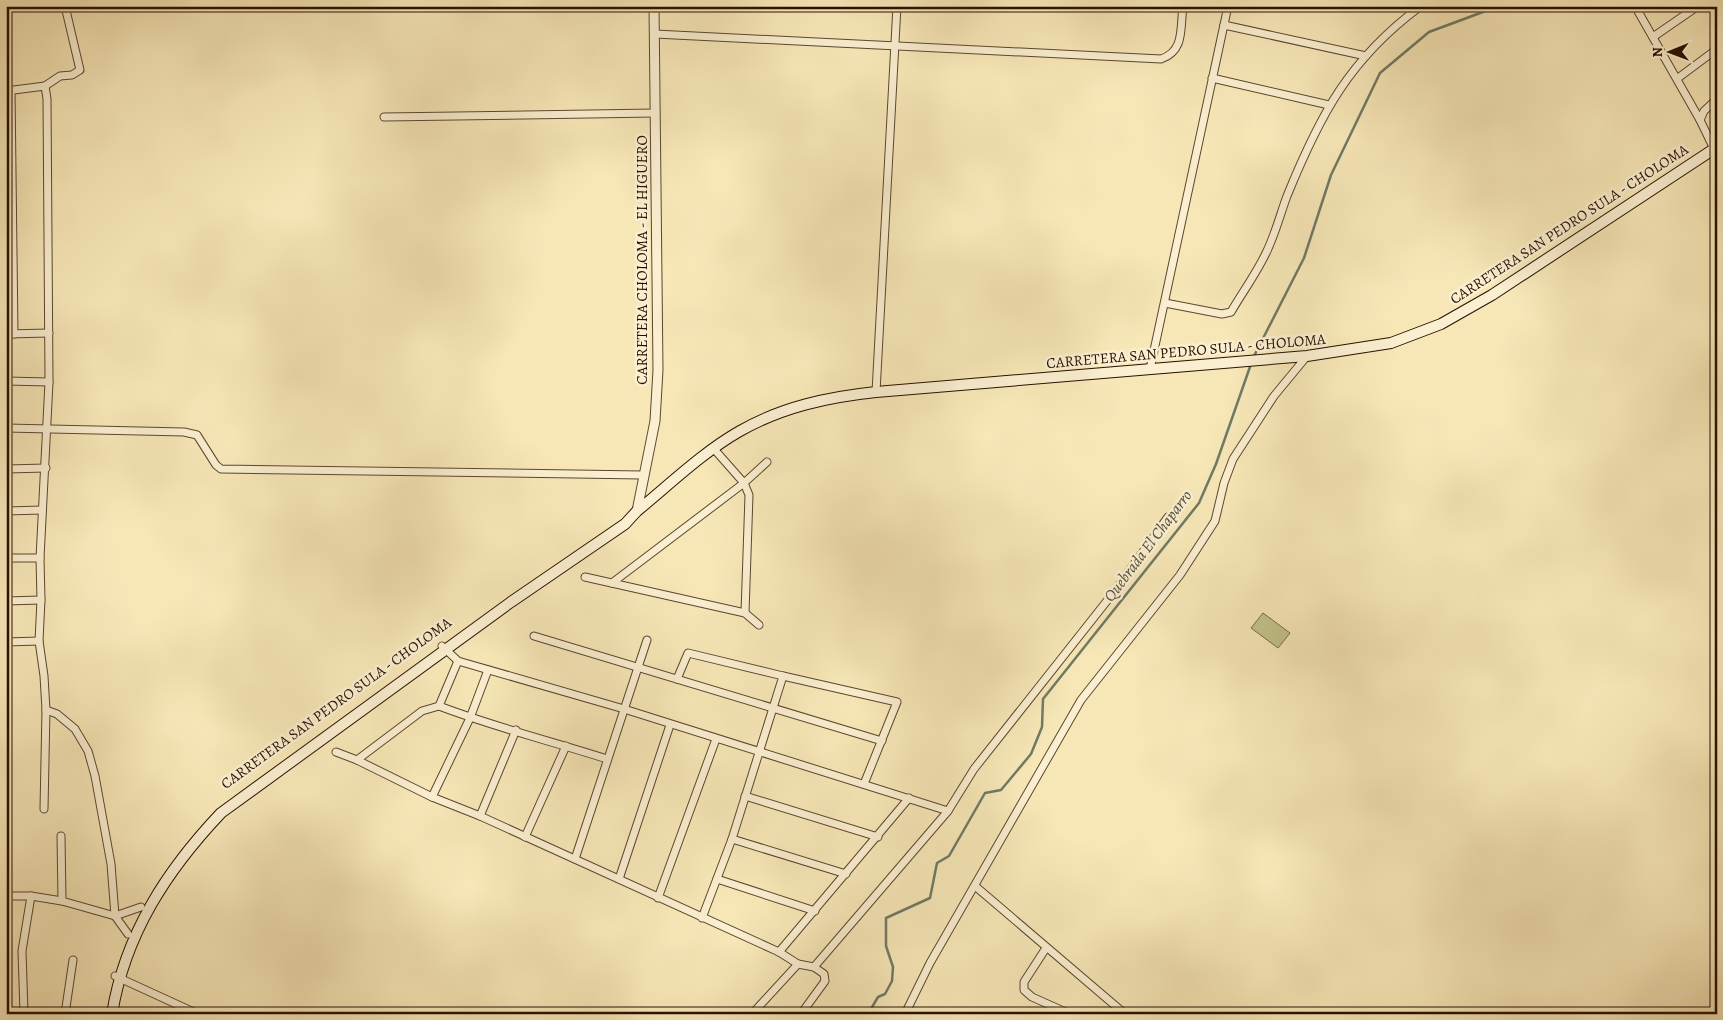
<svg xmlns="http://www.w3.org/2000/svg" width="1723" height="1020" font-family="Alegreya,serif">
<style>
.green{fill:#c4c389;stroke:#766a44}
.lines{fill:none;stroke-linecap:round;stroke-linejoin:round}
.stream{stroke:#6f7a65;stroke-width:2.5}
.minor-casing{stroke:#5c462e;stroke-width:9}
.tertiary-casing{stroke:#5c462e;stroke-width:11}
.secondary-casing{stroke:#281000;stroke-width:12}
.minor{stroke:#faefd0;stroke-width:7}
.tertiary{stroke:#faefd0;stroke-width:9}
.secondary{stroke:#faefd0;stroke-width:10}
.labels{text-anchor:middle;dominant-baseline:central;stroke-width:5;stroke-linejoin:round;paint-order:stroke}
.street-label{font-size:15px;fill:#281000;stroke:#faefd0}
.water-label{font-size:16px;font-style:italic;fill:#514e3b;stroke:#faefd0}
</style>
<rect width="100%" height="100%" fill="#f7e7b7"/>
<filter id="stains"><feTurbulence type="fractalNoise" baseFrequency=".004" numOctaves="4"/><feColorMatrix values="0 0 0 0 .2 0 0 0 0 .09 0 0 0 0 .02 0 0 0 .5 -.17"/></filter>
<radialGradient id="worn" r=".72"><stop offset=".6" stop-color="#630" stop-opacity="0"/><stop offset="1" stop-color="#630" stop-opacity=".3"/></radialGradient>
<path class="green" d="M 1263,613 L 1290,633 L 1278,648 L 1251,628 Z"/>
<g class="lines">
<g class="stream">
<path d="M 1253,358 L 1304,258 L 1331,175 L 1380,73 L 1429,32 L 1499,6"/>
<path d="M 868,1014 L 878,997 L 885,994 L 892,981 L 893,967 L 886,946 L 886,918 L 930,898 L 937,863 L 949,856 L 985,793 L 1001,790 L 1031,754 L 1042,727 L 1043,699 L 1199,503 L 1216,464 L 1251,364"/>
</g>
<defs>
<g id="minor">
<path d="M 1635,6 L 1700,120"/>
<path d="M 1224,25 L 1366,56"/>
<path d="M 655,34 L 1161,59 C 1185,51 1180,28 1183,6"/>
<path d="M 1653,37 L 1698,6"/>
<path d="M 1212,78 L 1329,105"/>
<path d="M 1678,78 L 1717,49"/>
<path d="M 45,86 L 60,76 L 72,75 L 80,70 L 65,6"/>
<path d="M 11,90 L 14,334"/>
<path d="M 6,91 L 45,86 L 47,99 L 49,382 L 40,558 L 41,600 L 39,641 L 44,676 L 46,710 L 44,809"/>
<path d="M 384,117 L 655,113"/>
<path d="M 1714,149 L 1700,120 L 1704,111 L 1717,99"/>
<path d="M 1165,303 L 1222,314 L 1231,312 C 1242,293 1256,274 1266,253 C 1275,235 1280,215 1287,196 C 1320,115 1349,59 1421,6"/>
<path d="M 6,334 L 49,333"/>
<path d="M 1150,369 L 1228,6"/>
<path d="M 6,381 L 49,382"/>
<path d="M 876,392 L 897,6"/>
<path d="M 6,428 L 184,432 L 197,435 L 216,465 L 221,469 L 642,475"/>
<path d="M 714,449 L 744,483 L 749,495 L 745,613"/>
<path d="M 6,469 L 46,468"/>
<path d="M 6,511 L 42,510"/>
<path d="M 6,558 L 40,558"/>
<path d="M 585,577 L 745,613 L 759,625"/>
<path d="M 612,583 L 744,483 L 767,462"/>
<path d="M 6,601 L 41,600"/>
<path d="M 534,636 L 882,741"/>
<path d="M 6,642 L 39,641"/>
<path d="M 442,646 L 458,661 L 624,709 L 948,811"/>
<path d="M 783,676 L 897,702 L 864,784"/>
<path d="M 677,679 L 688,653 L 783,676 L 732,839 L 702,918"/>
<path d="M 439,706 C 494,727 551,741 607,759"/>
<path d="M 46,710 L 57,714 L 75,729 L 88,751 L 95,776 L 111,864 L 115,916 L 128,934"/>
<path d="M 336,752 L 357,760 L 432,797 L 480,816 L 779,952 L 798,964 L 814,967 L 824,974 L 825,981 L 801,1014"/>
<path d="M 357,760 L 422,711 L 439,706 L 458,661"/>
<path d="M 745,796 L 878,837"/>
<path d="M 432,797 L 470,718 L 488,670"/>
<path d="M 480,816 L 516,730"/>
<path d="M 61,836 L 62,901"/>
<path d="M 525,837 L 566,746"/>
<path d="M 732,839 L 846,874"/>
<path d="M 575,859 L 647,640"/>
<path d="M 619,879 L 670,725"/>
<path d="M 717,879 L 815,911"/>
<path d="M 975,886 L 1125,1014"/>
<path d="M 6,896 L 31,896 L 62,901 L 115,916 L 141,907"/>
<path d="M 658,898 L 716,739"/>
<path d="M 1046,948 L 1024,982 L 1024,990 L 1032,997 L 1070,1014"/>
<path d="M 779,952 L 909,798"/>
<path d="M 814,967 L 948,811 L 974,769 L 1114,592 L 1168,517"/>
<path d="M 115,976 L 198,1014"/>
<path d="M 29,1014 L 24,1013 L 22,951 L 31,896"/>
<path d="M 65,1014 L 73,960"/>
<path d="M 752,1014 L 798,964"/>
<path d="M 905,1014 L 930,963 L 1081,700 L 1180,575 L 1215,521 L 1224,483 L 1233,459 L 1274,396 L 1307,356"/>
</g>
<path id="tertiary" d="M 637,511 L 655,421 L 658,370 L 654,6"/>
<path id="secondary" d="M 112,1014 C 125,934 167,870 221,813 L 511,602 L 625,524 L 637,511 C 670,484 703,452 740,431 C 782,407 828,397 876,392 L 1307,356 L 1391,343 L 1441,324 L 1492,295 L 1717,147"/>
</defs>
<use href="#minor" class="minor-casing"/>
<use href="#tertiary" class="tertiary-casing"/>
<use href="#secondary" class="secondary-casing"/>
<use href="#minor" class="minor"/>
<use href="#tertiary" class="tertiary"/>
<use href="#secondary" class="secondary"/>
</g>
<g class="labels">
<g class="street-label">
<text transform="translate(1569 224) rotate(-33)">CARRETERA SAN PEDRO SULA - CHOLOMA</text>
<text transform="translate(642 260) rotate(-90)">CARRETERA CHOLOMA - EL HIGUERO</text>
<text transform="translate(1186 351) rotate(-5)">CARRETERA SAN PEDRO SULA - CHOLOMA</text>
<text transform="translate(336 703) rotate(-36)">CARRETERA SAN PEDRO SULA - CHOLOMA</text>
</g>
<g class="water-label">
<text transform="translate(1148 546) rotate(-53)">Quebrada El Chaparro</text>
</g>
</g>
<rect width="1723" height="1020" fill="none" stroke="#f7e7b7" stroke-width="25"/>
<rect x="8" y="8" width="1708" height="1005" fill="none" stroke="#281000" stroke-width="2.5"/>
<rect x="12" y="12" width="1698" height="995" fill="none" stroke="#281000"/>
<g transform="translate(1670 52) rotate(269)" stroke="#faefd0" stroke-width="4" paint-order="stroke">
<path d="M0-4L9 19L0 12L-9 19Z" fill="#281000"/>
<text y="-8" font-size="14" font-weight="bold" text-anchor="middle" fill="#281000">N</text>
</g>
<rect width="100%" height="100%" filter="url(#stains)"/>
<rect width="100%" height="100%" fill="url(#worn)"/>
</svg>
